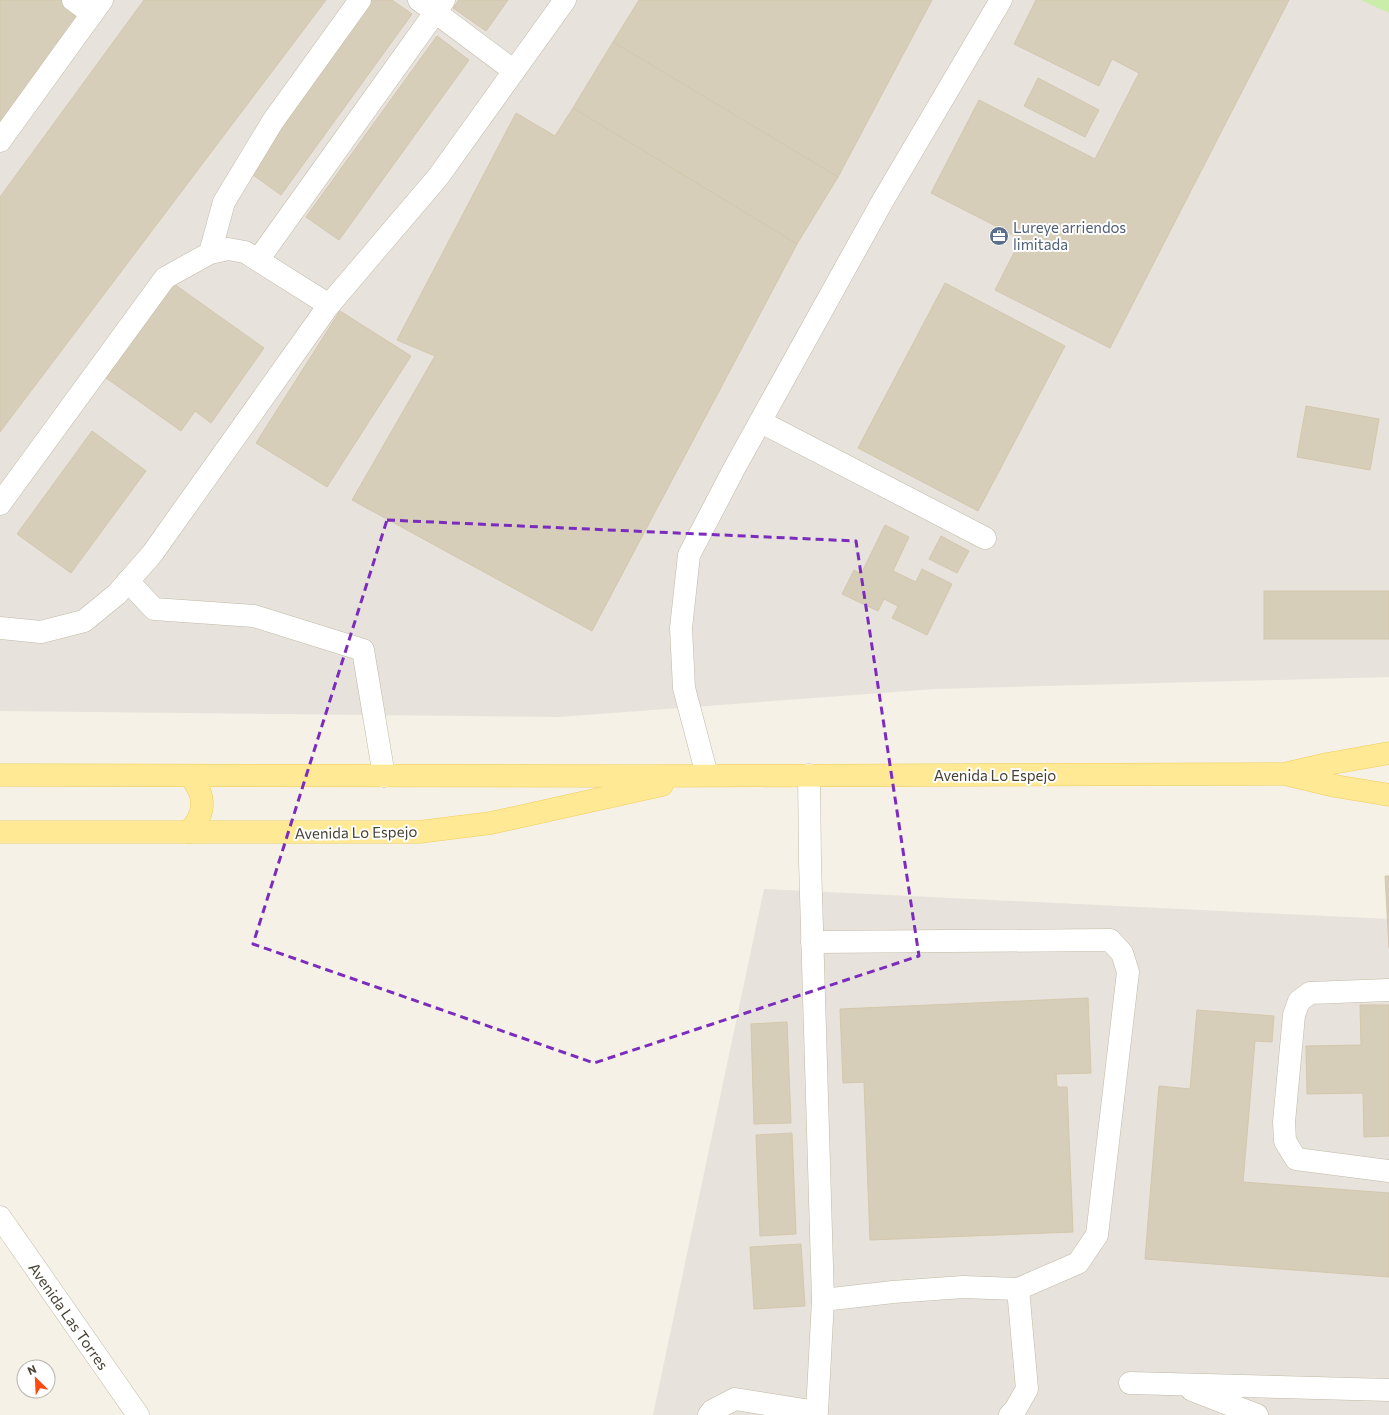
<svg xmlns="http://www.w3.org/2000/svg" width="1389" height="1415" font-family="Commissioner,sans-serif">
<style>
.industrial{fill:#e7e2db}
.green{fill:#caedaa}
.building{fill:#d7ceba;stroke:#d3c7ac}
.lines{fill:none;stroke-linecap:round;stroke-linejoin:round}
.minor-casing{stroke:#c1baa7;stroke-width:23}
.major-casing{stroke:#f0ce58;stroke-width:23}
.minor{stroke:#fff;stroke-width:22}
.major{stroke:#ffe994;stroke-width:22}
.marked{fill:none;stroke:#7b2cbf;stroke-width:3;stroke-dasharray:8 5;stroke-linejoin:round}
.labels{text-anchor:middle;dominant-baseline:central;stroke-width:4;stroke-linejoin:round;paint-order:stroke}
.service-label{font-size:15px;fill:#4e5e75;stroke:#fff;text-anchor:start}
.street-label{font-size:15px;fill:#484234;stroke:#fff}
</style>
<rect width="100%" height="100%" fill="#f5f1e6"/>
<g class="industrial">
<path d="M 0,0 L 1389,0 L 1389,677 L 935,689 L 558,717 L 0,711 Z"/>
<path d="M 764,889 L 1389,919 L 1389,1415 L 653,1415 Z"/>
</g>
<path class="green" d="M 1361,0 L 1389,0 L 1389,13 Z"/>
<g class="building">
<path d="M 0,0 L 61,0 L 86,18 L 0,134 Z"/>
<path d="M 144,0 L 326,0 L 0,432 L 0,197 Z"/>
<path d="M 372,0 L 392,0 L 412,14 L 281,195 L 249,172 Z"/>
<path d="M 459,0 L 508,0 L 486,31 L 453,8 Z"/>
<path d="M 639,0 L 932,0 L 838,177 L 613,42 Z"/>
<path d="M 1036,0 L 1289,0 L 1110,348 L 995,290 L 1021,239 L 931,193 L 979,100 L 1095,159 L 1139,73 L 1112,59 L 1099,86 L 1014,44 Z"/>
<path d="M 437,36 L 469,60 L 339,240 L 306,217 Z"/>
<path d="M 613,42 L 838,177 L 797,244 L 573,108 Z"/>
<path d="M 1038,78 L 1099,110 L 1085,137 L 1024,106 Z"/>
<path d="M 573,108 L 797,244 L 592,631 L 352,500 L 435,356 L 397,340 L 516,113 L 555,136 Z"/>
<path d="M 945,283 L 1065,346 L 978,511 L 858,448 Z"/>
<path d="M 174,284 L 264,348 L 211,423 L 195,411 L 181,431 L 106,378 Z"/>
<path d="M 340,311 L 411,356 L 327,487 L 256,443 Z"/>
<path d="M 1306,406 L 1379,419 L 1370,470 L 1297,457 Z"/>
<path d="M 92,431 L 146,471 L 71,573 L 17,534 Z"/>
<path d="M 885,525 L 909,537 L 893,571 L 916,582 L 922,569 L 952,584 L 927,635 L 892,618 L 898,606 L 884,599 L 878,611 L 842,594 L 854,570 L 861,574 Z"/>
<path d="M 941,536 L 969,551 L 957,573 L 929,559 Z"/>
<rect x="1264" y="591" width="125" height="48"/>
<path d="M 1385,876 L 1389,876 L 1389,948 Z"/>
<path d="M 1088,998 L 1091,1073 L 1056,1074 L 1057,1087 L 1067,1087 L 1073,1232 L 870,1240 L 864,1082 L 843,1083 L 840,1009 Z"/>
<path d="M 1360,1005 L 1389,1005 L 1389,1136 L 1364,1137 L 1363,1093 L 1307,1094 L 1306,1046 L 1361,1045 Z"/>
<path d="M 1197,1010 L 1274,1016 L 1272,1042 L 1255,1041 L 1243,1182 L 1389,1193 L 1389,1277 L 1145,1259 L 1159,1086 L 1190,1089 Z"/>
<path d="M 787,1022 L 791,1123 L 754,1124 L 751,1024 Z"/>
<path d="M 792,1133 L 796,1234 L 760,1236 L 756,1135 Z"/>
<path d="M 801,1244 L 805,1306 L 754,1309 L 750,1247 Z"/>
</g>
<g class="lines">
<defs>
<g id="minor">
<path d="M 73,0 L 92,14"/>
<path d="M 419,0 L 514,71"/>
<path d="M 0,141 L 102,0"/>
<path d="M 210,253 L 224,202 L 273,121 L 360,0"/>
<path d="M 258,260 L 444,0"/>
<path d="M 761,422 L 985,538"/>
<path d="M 0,504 L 165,278 L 210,253 L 228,249 L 245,252 L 329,305"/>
<path d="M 128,581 L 154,609 L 254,616 L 363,650 L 384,776"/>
<path d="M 0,628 L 41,632 L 84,621 L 117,594 L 152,554 L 329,305 L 438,177 L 565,0"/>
<path d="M 707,775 L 684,688 L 681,628 L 689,555 L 735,467 L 882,202 L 1001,0"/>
<path d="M 812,942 L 1110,940 L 1122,953 L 1128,972 L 1097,1235 L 1078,1263 L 1018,1289"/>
<path d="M 1389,990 L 1310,993 L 1299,1001 L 1294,1015 L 1284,1122 L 1285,1141 L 1296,1159 L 1389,1171"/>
<path d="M 0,1217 L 138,1415"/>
<path d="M 823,1300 L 893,1292 L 963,1287 L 1018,1289 L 1027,1389 L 1015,1410 L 1010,1415"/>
<path d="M 1130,1383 L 1389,1390"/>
<path d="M 1192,1390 L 1257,1415"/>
<path d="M 709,1415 L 712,1411 L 735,1399 L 817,1412 L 823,1300 L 810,861 L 809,775"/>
</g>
<g id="major">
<path d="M 0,775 L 642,776 L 1284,774 L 1327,764 L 1389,753"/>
<path d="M 1289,775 L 1335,786 L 1389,795"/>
<path d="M 0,832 L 419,832 L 491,823 L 662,785"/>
<path d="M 189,832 C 206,813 206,795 190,776"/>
</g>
</defs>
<use href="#minor" class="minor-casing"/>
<use href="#major" class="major-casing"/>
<use href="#minor" class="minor"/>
<use href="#major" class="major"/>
</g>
<path class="marked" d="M 387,520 L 856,541 L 919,956 L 594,1063 L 253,944 Z"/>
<defs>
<symbol id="office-disc" viewBox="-11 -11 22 22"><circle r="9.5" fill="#5c6f8a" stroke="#fff"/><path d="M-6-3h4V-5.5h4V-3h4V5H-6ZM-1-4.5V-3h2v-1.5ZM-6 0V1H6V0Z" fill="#fff"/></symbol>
</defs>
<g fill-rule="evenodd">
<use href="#office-disc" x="988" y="225" width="22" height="22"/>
</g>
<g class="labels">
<g class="service-label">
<text x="1013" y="227">Lureye arriendos<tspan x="1013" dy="17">limitada</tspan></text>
</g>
<g class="street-label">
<text x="995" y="775">Avenida Lo Espejo</text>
<text transform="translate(356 832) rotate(-1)">Avenida Lo Espejo</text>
<text transform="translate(69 1316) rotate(55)">Avenida Las Torres</text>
</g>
</g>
<g transform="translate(36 1379) rotate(336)"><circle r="19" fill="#ffffff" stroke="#b6b3ae"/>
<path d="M0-3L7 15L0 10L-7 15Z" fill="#ff4812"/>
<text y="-6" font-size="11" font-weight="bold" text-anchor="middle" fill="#484234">N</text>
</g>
</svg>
